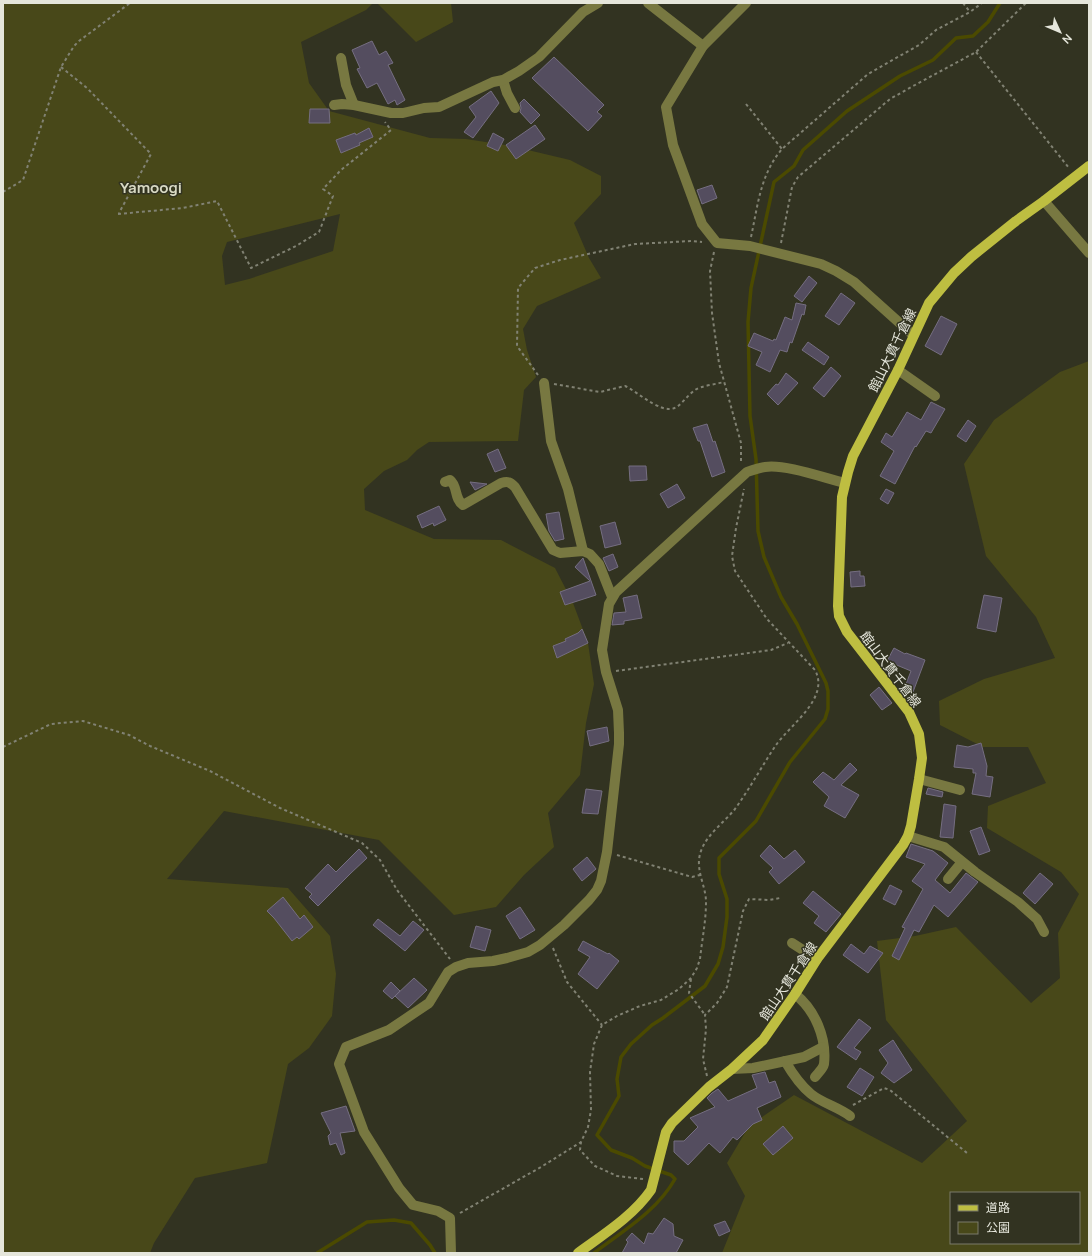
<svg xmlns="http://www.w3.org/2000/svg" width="1092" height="1256" font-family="Manrope,'Noto Sans JP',sans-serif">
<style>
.green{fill:#484819;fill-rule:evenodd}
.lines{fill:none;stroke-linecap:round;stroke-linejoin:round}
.stream{stroke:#4b4a00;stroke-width:3.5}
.building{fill:#544d5f;stroke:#756e81}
.path{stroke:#818273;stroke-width:2;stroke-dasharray:3 3;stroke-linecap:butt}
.minor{stroke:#787841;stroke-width:10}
.major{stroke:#bebe41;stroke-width:10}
.labels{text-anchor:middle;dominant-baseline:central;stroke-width:3;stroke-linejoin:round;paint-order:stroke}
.street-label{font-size:13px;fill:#e5e6db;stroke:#323321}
.quarter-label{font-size:15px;font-weight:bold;fill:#d8d9c3;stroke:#323321}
</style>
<rect width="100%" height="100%" fill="#323321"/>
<g class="green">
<path d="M 3,3 L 373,3 L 366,10 L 301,42 L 309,83 L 329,111 L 430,138 L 466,139 L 511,146 L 570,160 L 601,176 L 601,194 L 574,223 L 589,258 L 601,278 L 537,306 L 523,329 L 527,350 L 536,377 L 524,390 L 518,441 L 429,442 L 417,450 L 407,460 L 384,471 L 364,489 L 365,510 L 434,539 L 501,540 L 555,568 L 573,603 L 588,643 L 594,684 L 586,723 L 580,775 L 548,813 L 554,847 L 524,875 L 496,907 L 454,915 L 379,840 L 224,811 L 167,879 L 288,888 L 330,936 L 336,974 L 332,1016 L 309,1048 L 288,1064 L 267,1163 L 195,1178 L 154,1243 L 150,1253 L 3,1253 ZM 340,214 L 333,251 L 249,279 L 225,285 L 222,256 L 227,242 Z"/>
<path d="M 377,3 L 451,3 L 453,22 L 416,42 Z"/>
<path d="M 1089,361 L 1089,1253 L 722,1253 L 745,1196 L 727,1163 L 749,1126 L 794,1095 L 922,1163 L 967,1121 L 886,1020 L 877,941 L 915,936 L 956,927 L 1031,1003 L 1060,978 L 1058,933 L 1079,894 L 1061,872 L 987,828 L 988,806 L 1046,783 L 1028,747 L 983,747 L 940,725 L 939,701 L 984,679 L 1055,658 L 1036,617 L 986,556 L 964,464 L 994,420 L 1060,372 ZM 951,1193 L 1079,1193 L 1079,1243 L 951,1243 Z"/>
</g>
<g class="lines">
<g class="stream">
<path d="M 317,1253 L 367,1222 L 394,1220 L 411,1223 L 430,1245 L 435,1253"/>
<path d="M 594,1253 C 623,1231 657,1211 675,1179 L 671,1175 L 645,1166 L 632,1158 L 611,1150 L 597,1135 L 619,1096 L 617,1079 L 621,1057 L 631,1044 L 652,1025 L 663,1018 L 705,986 L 718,964 L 723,947 L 727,917 L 727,899 L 719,874 L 719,858 L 756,821 L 790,762 L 825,719 L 828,709 L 828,691 L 826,683 L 797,624 L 781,597 L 764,557 L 758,531 L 756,459 L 750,416 L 748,322 L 751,288 L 774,182 L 794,166 L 803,150 L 847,111 L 900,76 L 933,60 L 956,38 L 973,36 L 988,22 L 1000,3"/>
</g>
</g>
<g class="building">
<path d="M 372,41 L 379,55 L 386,51 L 393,63 L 388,65 L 405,100 L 397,105 L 395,100 L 388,104 L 377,83 L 367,88 L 357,69 L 360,68 L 352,50 Z"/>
<path d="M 554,57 L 604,105 L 597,112 L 602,116 L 588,131 L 532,78 Z"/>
<path d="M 491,91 L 499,103 L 473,138 L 464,132 L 476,117 L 469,107 Z"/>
<path d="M 524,99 L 540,115 L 531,124 L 520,112 L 521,108 L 520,103 Z"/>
<path d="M 310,109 L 329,109 L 330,123 L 309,123 Z"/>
<path d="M 535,125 L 545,139 L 516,159 L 506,145 Z"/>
<path d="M 369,128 L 373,137 L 359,143 L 360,145 L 341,153 L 336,140 L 355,133 L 356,135 Z"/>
<path d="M 493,133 L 504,139 L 498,151 L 487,146 Z"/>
<path d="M 712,185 L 717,198 L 702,204 L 697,190 Z"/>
<path d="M 809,276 L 817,283 L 802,302 L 794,296 Z"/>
<path d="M 841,293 L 855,303 L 839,325 L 825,316 Z"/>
<path d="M 796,303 L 806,305 L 804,315 L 802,314 L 792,343 L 790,342 L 787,352 L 780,350 L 770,372 L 756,365 L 762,352 L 748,346 L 754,333 L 773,341 L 774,339 L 776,340 L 785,317 L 792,320 Z"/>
<path d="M 941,316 L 957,324 L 941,355 L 925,346 Z"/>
<path d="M 808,342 L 829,357 L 824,365 L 802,350 Z"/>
<path d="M 831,367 L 841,376 L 824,397 L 813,388 Z"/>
<path d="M 786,373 L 798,383 L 778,405 L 767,394 L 776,384 L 778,385 Z"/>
<path d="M 931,402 L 945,409 L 931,433 L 926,431 L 916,447 L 915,446 L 895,484 L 880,476 L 894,451 L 881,442 L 886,433 L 892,437 L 907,412 L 921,420 Z"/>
<path d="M 968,420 L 976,426 L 966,442 L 957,436 Z"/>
<path d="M 707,424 L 713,442 L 715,441 L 725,472 L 712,477 L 700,441 L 698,441 L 693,428 Z"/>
<path d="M 498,449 L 506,468 L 495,472 L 487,454 Z"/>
<path d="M 629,466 L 646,466 L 647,480 L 630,481 Z"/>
<path d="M 470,482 L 487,484 L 475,490 Z"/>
<path d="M 677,484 L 685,498 L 668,508 L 660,494 Z"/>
<path d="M 886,489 L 894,493 L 888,504 L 880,499 Z"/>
<path d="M 439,506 L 446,520 L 434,526 L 433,523 L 422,528 L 417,516 Z"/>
<path d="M 559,512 L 564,539 L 555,541 L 549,531 L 546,514 Z"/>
<path d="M 615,522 L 621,544 L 605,548 L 600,526 Z"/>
<path d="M 613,554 L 618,567 L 609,571 L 603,558 Z"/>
<path d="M 583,558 L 596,595 L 565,605 L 560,592 L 590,581 L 575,567 Z"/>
<path d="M 860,571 L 860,576 L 864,576 L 865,586 L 851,587 L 850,572 Z"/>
<path d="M 637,595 L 642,618 L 624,621 L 624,624 L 612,625 L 614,613 L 626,612 L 623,598 Z"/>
<path d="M 984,595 L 1002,598 L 996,632 L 977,628 Z"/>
<path d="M 582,629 L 588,643 L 557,658 L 553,646 L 566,641 L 565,639 L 578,633 Z"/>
<path d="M 894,648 L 905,654 L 906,653 L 925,660 L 913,692 L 904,689 L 911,671 L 887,661 Z"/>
<path d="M 879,687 L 892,703 L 882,710 L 870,695 Z"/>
<path d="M 607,727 L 609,741 L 590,746 L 587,731 Z"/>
<path d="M 981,743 L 987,766 L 986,776 L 993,777 L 990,797 L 972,794 L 976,773 L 973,773 L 973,769 L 954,767 L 957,745 L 968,747 Z"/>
<path d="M 850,763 L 857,770 L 841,785 L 859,795 L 845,818 L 824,806 L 829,797 L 813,782 L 823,772 L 834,780 Z"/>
<path d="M 928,788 L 943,792 L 942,797 L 926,794 Z"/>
<path d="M 586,789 L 602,791 L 598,814 L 582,813 Z"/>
<path d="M 944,804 L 956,806 L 953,838 L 940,837 Z"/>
<path d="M 981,827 L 990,851 L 979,855 L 970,831 Z"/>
<path d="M 911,844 L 933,851 L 948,863 L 935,880 L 950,893 L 966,873 L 978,882 L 948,917 L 934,905 L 919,932 L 914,930 L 899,960 L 892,956 L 905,928 L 902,927 L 923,889 L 912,881 L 925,864 L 906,857 Z"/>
<path d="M 770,845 L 784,859 L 795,850 L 805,862 L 779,884 L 769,872 L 773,868 L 760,856 Z"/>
<path d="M 359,849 L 367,858 L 351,873 L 318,906 L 309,897 L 312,894 L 305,888 L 328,864 L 336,872 Z"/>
<path d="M 587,857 L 596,869 L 582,881 L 573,869 Z"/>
<path d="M 1040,873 L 1053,884 L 1035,904 L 1023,893 Z"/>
<path d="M 890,885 L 902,891 L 895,905 L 883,899 Z"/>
<path d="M 813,891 L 841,914 L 826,932 L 814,923 L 819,916 L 803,903 Z"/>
<path d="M 283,897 L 300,919 L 304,915 L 313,927 L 299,939 L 297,937 L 292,941 L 274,918 L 267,911 Z"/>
<path d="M 520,907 L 535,930 L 520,939 L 506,916 Z"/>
<path d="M 378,919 L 400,936 L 413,921 L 424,930 L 405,951 L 373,925 Z"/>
<path d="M 476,926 L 491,930 L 485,951 L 470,947 Z"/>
<path d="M 583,941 L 608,954 L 609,953 L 619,961 L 597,989 L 578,974 L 590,957 L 578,950 Z"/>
<path d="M 851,944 L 864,954 L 870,946 L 883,953 L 868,973 L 843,955 Z"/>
<path d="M 414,978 L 427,990 L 408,1008 L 395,996 Z"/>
<path d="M 391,982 L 400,991 L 392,999 L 383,991 Z"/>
<path d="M 859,1019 L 871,1028 L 854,1048 L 861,1052 L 856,1060 L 837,1047 Z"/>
<path d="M 893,1040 L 912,1070 L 894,1083 L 881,1073 L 888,1063 L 879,1050 Z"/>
<path d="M 860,1068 L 874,1077 L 862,1096 L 847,1087 Z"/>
<path d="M 765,1072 L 769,1083 L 775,1081 L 781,1097 L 757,1108 L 762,1120 L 753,1124 L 737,1140 L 733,1137 L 720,1153 L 709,1143 L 688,1165 L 674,1152 L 674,1141 L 684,1141 L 698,1127 L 690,1118 L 715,1107 L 707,1098 L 712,1093 L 718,1089 L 728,1101 L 757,1088 L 752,1075 Z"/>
<path d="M 346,1106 L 355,1131 L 340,1133 L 345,1153 L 341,1155 L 336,1143 L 330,1145 L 328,1136 L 331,1133 L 321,1113 Z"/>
<path d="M 783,1126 L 793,1138 L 773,1155 L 763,1144 Z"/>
<path d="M 664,1218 L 673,1224 L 674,1236 L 683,1240 L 676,1253 L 622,1253 L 628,1242 L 626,1240 L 632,1233 L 644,1244 L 648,1233 L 653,1234 Z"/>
<path d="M 725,1221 L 730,1231 L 719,1236 L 714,1225 Z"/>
</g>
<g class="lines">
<g class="path">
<path d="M 963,3 L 970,12"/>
<path d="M 976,52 L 1069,168"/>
<path d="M 61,67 L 87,88 L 151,154 L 119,213"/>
<path d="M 746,104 L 782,149"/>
<path d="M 3,192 L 23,180 L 61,67 L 74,46 L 79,41 L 130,3"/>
<path d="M 118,214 L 183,208 L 217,201 L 251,268 L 296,246 L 319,232 L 333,196 L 323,189 L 341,170 L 391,130 L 385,122"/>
<path d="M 751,237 C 758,205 760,175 782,149 L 868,74 L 919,45 L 936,30 L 970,12 L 982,3"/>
<path d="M 781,243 L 792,187 L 798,177 L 890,99 L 915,85 L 976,52 L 1026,3"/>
<path d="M 714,252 L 710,271 L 712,313 L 719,363 L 741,443 L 741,463"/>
<path d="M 538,375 L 517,346 L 518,288 L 535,268 L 560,260 L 635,244 L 692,241 L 702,242"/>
<path d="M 554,384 L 600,392 L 625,386 C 635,391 644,399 654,404 C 678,417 679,402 695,390 C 700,386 717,384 724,382"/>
<path d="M 616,671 L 771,650 L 788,643"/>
<path d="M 3,747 L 51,724 L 83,721 L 129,735 L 150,746 L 210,771 L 280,808 L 362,843 L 380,860 L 397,890 L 450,959"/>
<path d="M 617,855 L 692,877 L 700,875"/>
<path d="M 553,948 L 567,982 L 602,1025"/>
<path d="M 691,979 L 689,993 L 705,1015"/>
<path d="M 707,1076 L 703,1059 L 706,1029 L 705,1015 L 717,1003 L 727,987 L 743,911 L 749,899 L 769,900 L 780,898"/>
<path d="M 853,1105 L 884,1088 L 890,1090 L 967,1153"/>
<path d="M 643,1179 L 617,1176 L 595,1166 L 580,1150 L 581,1142 L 588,1127 L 591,1110 L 590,1072 L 594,1044 L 602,1025 L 617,1016 L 640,1006 L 661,1000 L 679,989 L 691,978 L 697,968 L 700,959 C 702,940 706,921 706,902 C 706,888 698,875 699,860 C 701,838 722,825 735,809 C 750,788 762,766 776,745 C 791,724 830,698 815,670 L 767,619 L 735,571 L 732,556 L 736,528 L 744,489"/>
<path d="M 460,1213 L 541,1167 L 581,1142"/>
</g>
<g class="minor">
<path d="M 648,3 L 703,46"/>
<path d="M 746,3 L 703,46 L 666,107 L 673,145 L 702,224 L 717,243 L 750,246 L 821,264 L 836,271 L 854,282 L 913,335"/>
<path d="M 341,58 L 346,85 L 354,105"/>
<path d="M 503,80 L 507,93 L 515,108"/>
<path d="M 334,105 L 342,104 L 354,105 L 391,113 L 403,113 L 424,108 L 439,107 L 493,82 L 503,80 L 519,71 L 539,57 L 583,12 L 598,3"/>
<path d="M 1044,201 L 1089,253"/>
<path d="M 898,370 L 935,396"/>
<path d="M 544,383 L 551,441 L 568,489 L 583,551"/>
<path d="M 445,482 L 450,480 C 458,486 454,499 463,505 L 501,483 C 508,481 510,482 515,487 L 553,550 L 560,553 L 583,551 L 590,554 L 599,564 L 612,597"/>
<path d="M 919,779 L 960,790"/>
<path d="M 908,836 L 944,847 L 975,872 L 1018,902 L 1037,919 L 1044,932"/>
<path d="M 948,879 L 962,862"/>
<path d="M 792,943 L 817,959"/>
<path d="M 795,994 C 815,1010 827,1038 824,1064 C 823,1069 818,1073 815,1077"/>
<path d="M 785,1061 C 792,1073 800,1085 811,1094 C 822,1103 838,1107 850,1116"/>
<path d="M 732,1069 L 753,1068 L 804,1057 L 823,1047"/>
<path d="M 451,1253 L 450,1218 L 438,1211 L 413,1205 L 399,1188 L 364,1132 L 339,1064 L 346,1047 L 389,1030 L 429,1003 L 448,972 L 456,967 L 468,963 L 493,961 L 507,958 L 528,952 L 540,945 L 564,925 L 589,900 L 597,890 L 601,881 L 607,852 L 619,744 L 619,733 L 618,710 L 606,672 L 602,650 L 609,604 L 616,592 L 747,472 C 753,470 759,468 765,467 C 786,464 824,478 845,483"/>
</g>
<path class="major" d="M 578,1253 C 604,1234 633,1216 651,1190 L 666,1132 L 672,1123 L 709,1087 L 732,1069 L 763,1040 L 795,994 L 817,959 L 903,845 L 908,836 L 911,826 L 919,779 L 922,758 L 919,734 L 909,712 L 847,632 L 839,616 L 838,606 L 842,497 L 848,472 L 853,456 L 898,370 L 929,303 L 954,273 L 971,257 L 1016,221 L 1044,201 L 1089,166"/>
</g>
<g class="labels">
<g class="street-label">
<text transform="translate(892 350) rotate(-64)">館山大貫千倉線</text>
<text transform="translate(891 669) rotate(53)">館山大貫千倉線</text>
<text transform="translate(788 981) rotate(-56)">館山大貫千倉線</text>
</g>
<g class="quarter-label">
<text x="151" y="187">Yamoogi</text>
</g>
</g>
<rect width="1092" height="1256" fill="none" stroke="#e5e6db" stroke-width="8"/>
<rect x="950" y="1192" width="130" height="52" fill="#323321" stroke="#7a7b6b"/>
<rect x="958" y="1205" width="20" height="6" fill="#bebe41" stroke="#7a7b6b"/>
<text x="986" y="1212" font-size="12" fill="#e5e6db">道路</text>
<rect x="958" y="1222" width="20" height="12" fill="#484819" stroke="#7a7b6b"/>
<text x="986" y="1232" font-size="12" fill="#e5e6db">公園</text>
<g transform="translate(1060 32) rotate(134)" stroke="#323321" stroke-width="3" paint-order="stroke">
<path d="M0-3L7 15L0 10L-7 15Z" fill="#e5e6db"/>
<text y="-6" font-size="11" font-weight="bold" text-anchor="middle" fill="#e5e6db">N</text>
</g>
</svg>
